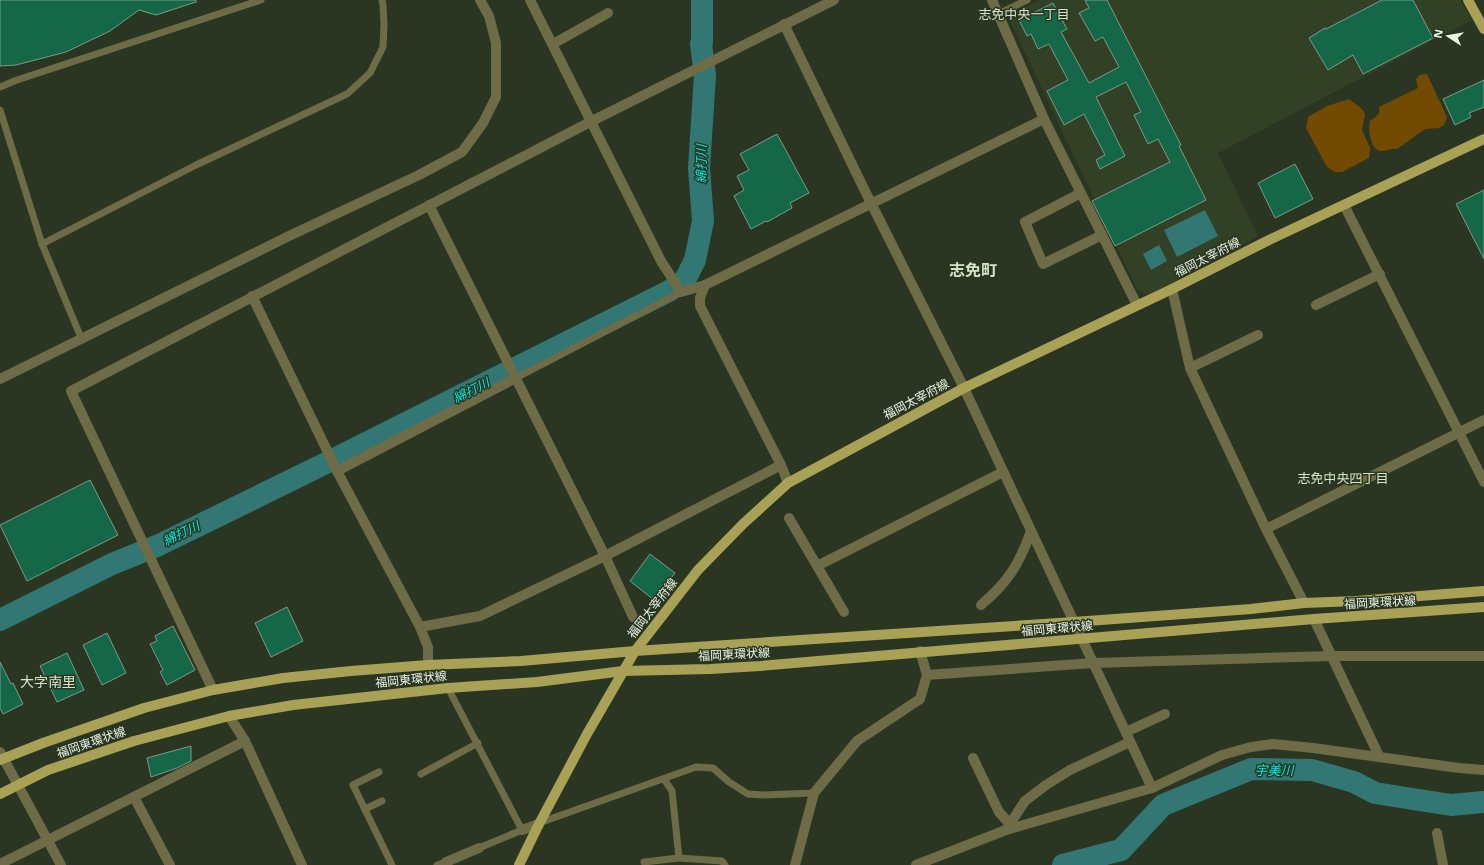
<svg xmlns="http://www.w3.org/2000/svg" width="1484" height="865" font-family="'Open Sans','Noto Sans JP',sans-serif">
<style>
.built{fill:#324126}
.green{fill:#724b00}
.water{fill:#327774}
.lines{fill:none;stroke-linecap:round;stroke-linejoin:round}
.river{stroke:#327774;stroke-width:22}
.building{fill:#156847;stroke:#7d9a8b}
.service{stroke:#6e6b47;stroke-width:7}
.minor{stroke:#6e6b47;stroke-width:10}
.tertiary{stroke:#6e6b47;stroke-width:10}
.primary{stroke:#a9a256;stroke-width:10}
.labels{text-anchor:middle;dominant-baseline:central;stroke-width:3;stroke-linejoin:round;paint-order:stroke}
.street-label{font-size:12px;fill:#ebf3e6;stroke:#2a3621}
.neighbourhood-label{font-size:13px;fill:#d3e3c8;stroke:#2a3621}
.water-label{font-size:13px;font-style:italic;fill:#00ebe3;stroke:#2a3621}
.quarter-label{font-size:14px;fill:#d3e3c8;stroke:#2a3621}
.district-label{font-size:16px;font-weight:bold;fill:#d3e3c8;stroke:#2a3621}
</style>
<rect width="100%" height="100%" fill="#2a3621"/>
<path class="built" d="M 1040,0 L 1460,0 L 1472,20 L 1218,153 L 1258,236 L 1149,295 L 1137,289 L 1011,23 L 1016,12 Z"/>
<g class="green">
<path d="M 1427,74 L 1447,117 L 1444,125 L 1439,128 L 1425,129 L 1397,149 C 1392,148 1389,150 1384,151 C 1370,153 1368,130 1370,121 C 1376,117 1381,114 1379,107 L 1418,88 L 1416,79 L 1420,75 Z"/>
<path d="M 1349,99 L 1362,109 L 1365,114 L 1362,130 L 1370,148 L 1369,158 L 1342,172 L 1335,172 L 1327,167 L 1306,128 L 1308,117 L 1327,106 Z"/>
</g>
<g class="water">
<path d="M 1205,210 L 1218,236 L 1177,257 L 1164,230 Z"/>
<path d="M 1159,245 L 1167,261 L 1151,270 L 1143,254 Z"/>
</g>
<g class="lines">
<g class="river">
<path d="M 0,620 L 112,564 L 159,545 L 322,465 L 669,291 L 685,280 L 695,260 L 703,221 L 699,168 L 705,75 L 701,44 L 702,42 L 702,0"/>
<path d="M 1063,865 L 1121,850 L 1163,805 L 1251,769 L 1312,770 L 1354,782 L 1375,793 L 1451,805 L 1484,802"/>
</g>
</g>
<g class="building">
<path d="M 0,0 L 196,0 L 196,2 L 156,15 L 139,10 L 110,31 L 66,52 L 16,65 L 0,66 Z"/>
<path d="M 1085,0 L 1107,0 L 1181,145 L 1179,146 L 1206,200 L 1115,246 L 1092,201 L 1170,162 L 1158,139 L 1148,144 L 1134,115 L 1141,112 L 1126,82 L 1096,97 L 1125,156 L 1100,169 L 1096,160 L 1105,155 L 1084,114 L 1064,125 L 1047,91 L 1068,80 L 1049,44 L 1038,49 L 1031,34 L 1027,36 L 1019,20 L 1053,3 L 1067,29 L 1061,32 L 1089,83 L 1119,67 L 1103,37 L 1095,41 L 1079,13 L 1089,8 Z"/>
<path d="M 1382,0 L 1413,0 L 1433,38 L 1363,74 L 1353,55 L 1328,70 L 1309,38 L 1325,28 L 1326,29 Z"/>
<path d="M 1484,80 L 1484,107 L 1469,113 L 1471,117 L 1455,125 L 1443,99 Z"/>
<path d="M 777,134 L 809,193 L 790,203 L 792,208 L 767,222 L 766,221 L 751,229 L 734,196 L 744,190 L 737,176 L 749,170 L 740,154 Z"/>
<path d="M 1295,164 L 1313,199 L 1275,218 L 1258,183 Z"/>
<path d="M 1484,190 L 1484,259 L 1456,204 Z"/>
<path d="M 90,480 L 118,535 L 27,581 L 0,525 Z"/>
<path d="M 650,554 L 675,573 L 654,600 L 630,581 Z"/>
<path d="M 287,607 L 303,641 L 271,657 L 255,623 Z"/>
<path d="M 173,626 L 195,670 L 167,685 L 160,672 L 163,670 L 150,644 L 157,641 L 155,636 Z"/>
<path d="M 107,633 L 126,673 L 102,685 L 83,645 Z"/>
<path d="M 67,653 L 84,690 L 57,702 L 40,666 Z"/>
<path d="M 0,662 L 11,684 L 13,683 L 23,704 L 3,714 L 0,708 Z"/>
<path d="M 191,746 L 191,761 L 177,768 L 151,777 L 147,758 Z"/>
</g>
<g class="lines">
<g class="service">
<path d="M 998,14 L 1027,0"/>
<path d="M 0,87 L 17,80 L 261,0"/>
<path d="M 0,110 L 42,244 L 82,340"/>
<path d="M 42,244 L 196,165 L 347,94 L 370,73 L 383,47 L 384,25 L 383,5 L 382,0"/>
<path d="M 516,378 L 681,292"/>
<path d="M 448,688 L 522,830 L 479,848"/>
<path d="M 379,772 L 353,785 L 392,865"/>
<path d="M 421,774 L 478,743"/>
<path d="M 664,779 L 672,791 L 679,858 L 722,861 L 725,865"/>
<path d="M 365,809 L 382,801"/>
<path d="M 539,823 L 696,767 L 713,768 L 729,782 L 748,794 L 764,795 L 814,793"/>
<path d="M 644,862 L 679,858"/>
<path d="M 437,865 L 446,862"/>
</g>
<g class="minor">
<path d="M 530,0 L 661,261 L 681,292 L 705,285 L 1044,119"/>
<path d="M 992,0 L 1044,119 L 1137,305"/>
<path d="M 784,24 L 865,191 L 964,388 L 1152,788"/>
<path d="M 553,44 L 608,13"/>
<path d="M 1081,193 L 1025,222 L 1043,264 L 1102,235"/>
<path d="M 429,205 L 605,556 L 633,617"/>
<path d="M 1344,205 L 1484,482"/>
<path d="M 705,285 L 700,298 L 700,306 L 781,465 L 788,483"/>
<path d="M 1172,289 L 1190,368 L 1266,529 L 1304,603"/>
<path d="M 252,296 L 337,471 L 420,627 L 428,647 L 428,665"/>
<path d="M 1316,305 L 1380,274"/>
<path d="M 1190,368 L 1258,335"/>
<path d="M 337,471 L 516,378"/>
<path d="M 789,518 L 844,612"/>
<path d="M 1266,529 L 1484,420"/>
<path d="M 817,566 L 1003,472"/>
<path d="M 981,605 C 1008,582 1019,565 1031,531"/>
<path d="M 1314,619 L 1379,756"/>
<path d="M 420,627 L 480,616 L 605,556 L 781,465"/>
<path d="M 927,675 L 1093,663 L 1332,656 L 1484,656"/>
<path d="M 213,690 L 71,391 L 592,121 L 834,0"/>
<path d="M 229,716 L 245,741 L 302,865"/>
<path d="M 1126,732 L 1165,714"/>
<path d="M 973,758 L 999,812 L 1010,824"/>
<path d="M 18,785 L 61,865"/>
<path d="M 134,797 L 170,865"/>
<path d="M 522,830 L 539,824"/>
<path d="M 1006,830 L 1025,801 L 1046,785 L 1070,770 L 1130,742"/>
<path d="M 1437,833 L 1443,865"/>
<path d="M 446,862 L 479,848"/>
<path d="M 0,864 L 245,741"/>
<path d="M 795,865 L 814,793 L 857,741 L 920,699 L 927,675 L 920,651"/>
<path d="M 916,865 L 1006,830 L 1152,788 L 1222,755 L 1251,747 L 1273,744 L 1313,748 L 1459,768 L 1484,770"/>
</g>
<g class="tertiary">
<path d="M 0,379 L 289,236 L 419,175 L 462,152 L 483,123 L 496,97 L 496,43 L 489,16 L 480,0"/>
<path d="M 0,752 L 18,785"/>
</g>
<g class="primary">
<path d="M 1468,0 L 1484,29"/>
<path d="M 0,760 L 43,743 L 144,708 L 213,690 L 283,678 L 351,671 L 428,665 L 521,661 L 635,651 L 1074,622 L 1251,609 L 1304,603 L 1356,601 L 1484,591"/>
<path d="M 0,794 L 48,770 L 134,741 L 229,716 L 293,705 L 448,688 L 537,682 L 623,671 L 710,669 L 760,666 L 1314,619 L 1484,607"/>
<path d="M 519,865 L 539,824 L 587,734 L 635,651 L 698,570 L 743,524 L 788,483 L 964,388 L 1172,289 L 1269,240 L 1484,139"/>
</g>
</g>
<g class="labels">
<g class="street-label">
<text transform="translate(1207 257) rotate(-27)">福岡太宰府線</text>
<text transform="translate(916 399) rotate(-28)">福岡太宰府線</text>
<text transform="translate(1380 602) rotate(-3)">福岡東環状線</text>
<text transform="translate(652 608) rotate(-52)">福岡太宰府線</text>
<text transform="translate(1057 628) rotate(-5)">福岡東環状線</text>
<text transform="translate(734 654) rotate(-3)">福岡東環状線</text>
<text transform="translate(411 679) rotate(-6)">福岡東環状線</text>
<text transform="translate(91 742) rotate(-19)">福岡東環状線</text>
</g>
<g class="neighbourhood-label">
<text x="1024" y="14">志免中央一丁目</text>
<text x="1343" y="478">志免中央四丁目</text>
</g>
<g class="water-label">
<text transform="translate(701 164) rotate(-90)">綿打川</text>
<text transform="translate(471 390) rotate(-27)">綿打川</text>
<text transform="translate(181 533) rotate(-26)">綿打川</text>
<text x="1274" y="770">宇美川</text>
</g>
<g class="quarter-label">
<text x="48" y="681">大字南里</text>
</g>
<g class="district-label">
<text x="973" y="270">志免町</text>
</g>
</g>
<g transform="translate(1448 36) rotate(282)" stroke="#2a3621" stroke-width="3" paint-order="stroke">
<path d="M0-3L7 15L0 10L-7 15Z" fill="#ebf3e6"/>
<text y="-6" font-size="11" font-weight="bold" text-anchor="middle" fill="#ebf3e6">N</text>
</g>
</svg>
